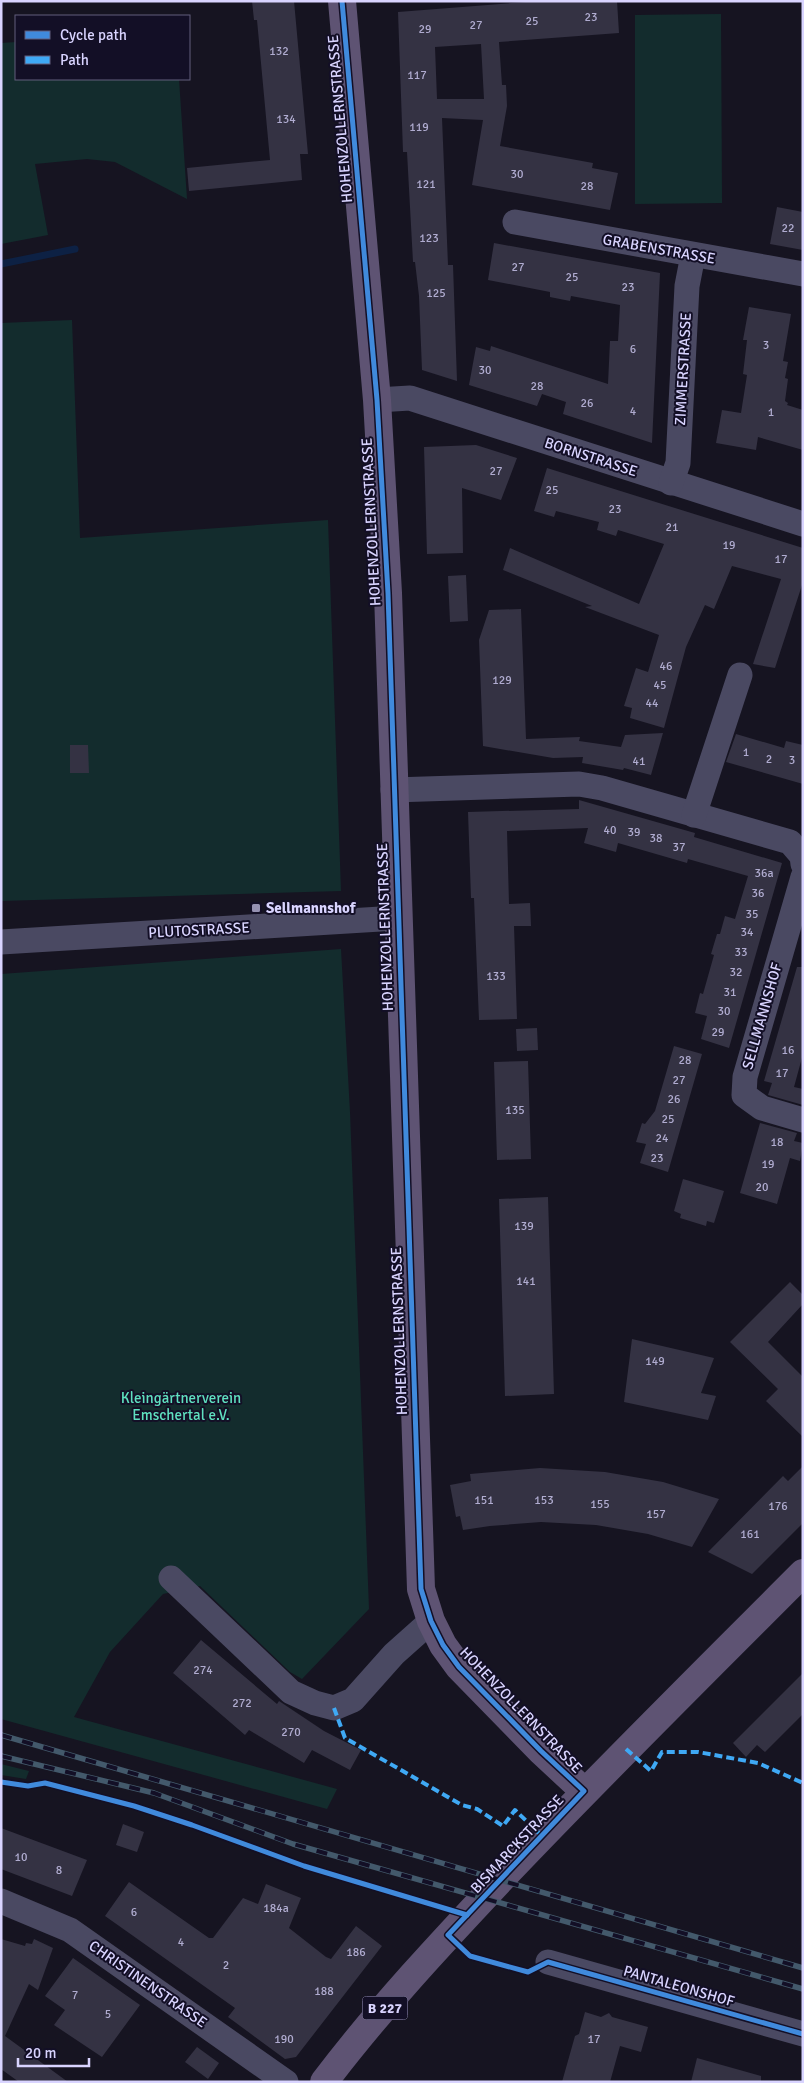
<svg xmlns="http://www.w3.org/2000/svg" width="804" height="2083" font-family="Signika,sans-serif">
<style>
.green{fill:#132c2d}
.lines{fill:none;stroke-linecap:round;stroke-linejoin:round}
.stream{stroke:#0d2144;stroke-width:7}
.building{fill:#343243;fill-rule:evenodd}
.minor{stroke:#4a4962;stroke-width:25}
.major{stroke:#5e5373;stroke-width:28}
.rail-casing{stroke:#43596b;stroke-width:5.5}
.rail{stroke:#130f26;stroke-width:4;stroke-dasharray:11;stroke-linecap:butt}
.quiet{stroke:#3fa9f5;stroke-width:4;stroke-dasharray:8 4;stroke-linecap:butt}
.cycleway-casing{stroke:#130f26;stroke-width:8}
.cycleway{stroke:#408adc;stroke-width:5}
.poi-dot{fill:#9591b1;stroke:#130f26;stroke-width:2}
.labels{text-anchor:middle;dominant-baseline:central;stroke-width:4;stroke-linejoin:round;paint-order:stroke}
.number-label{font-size:12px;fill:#b0acd0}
.shield{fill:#130f26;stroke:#9e99be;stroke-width:1}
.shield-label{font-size:14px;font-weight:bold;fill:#d9d4ff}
.street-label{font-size:15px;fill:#d9d4ff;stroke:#130f26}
.poi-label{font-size:15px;font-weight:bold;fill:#d9d4ff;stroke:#130f26;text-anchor:start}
.park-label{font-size:15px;fill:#5fe0c0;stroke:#130f26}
</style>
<rect width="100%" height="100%" fill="#161421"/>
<g class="green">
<path d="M 721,14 L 722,203 L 635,204 L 635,15 Z"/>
<path d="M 16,42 L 16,79 L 179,79 L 187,199 L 115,162 L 87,159 L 35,164 L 48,235 L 1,244 L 1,43 Z"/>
<path d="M 72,320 L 80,538 L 328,520 L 341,891 L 1,901 L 1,323 Z"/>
<path d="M 341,949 L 350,1112 L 369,1609 L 302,1679 L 290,1672 L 200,1586 L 163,1594 L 110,1652 L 74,1717 L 337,1789 L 327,1809 L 1,1719 L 1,974 Z"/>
<path d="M 1,1764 L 29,1771 L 26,1779 L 1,1775 Z"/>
</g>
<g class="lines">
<path class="stream" d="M 1,264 L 75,249"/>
</g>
<g class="building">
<path d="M 252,1 L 294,1 L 308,154 L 300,154 L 302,180 L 189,191 L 187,168 L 270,160 L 257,20 L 254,20 Z"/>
<path d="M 538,1 L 617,1 L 619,33 L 499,42 L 502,85 L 506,85 L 507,106 L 500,146 L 593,163 L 592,168 L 618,173 L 610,210 L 472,185 L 483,120 L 442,118 L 448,265 L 453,265 L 457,381 L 422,370 L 419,296 L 415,262 L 413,262 L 407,152 L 403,152 L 398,12 ZM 481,44 L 484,99 L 437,99 L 435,47 Z"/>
<path d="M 777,207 L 803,212 L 803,250 L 770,244 Z"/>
<path d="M 494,243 L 660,273 L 652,443 L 563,414 L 566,402 L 542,394 L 537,406 L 469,385 L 476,347 L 490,351 L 491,346 L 608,384 L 610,341 L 618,341 L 620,305 L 571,296 L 570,301 L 550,297 L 550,292 L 488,280 Z"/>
<path d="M 749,307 L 791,314 L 783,361 L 788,362 L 785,378 L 788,379 L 785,401 L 788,403 L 787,405 L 803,410 L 803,450 L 758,437 L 756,450 L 716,443 L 722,410 L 741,413 L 747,375 L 743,374 L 747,340 L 743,340 Z"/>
<path d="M 476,445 L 517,458 L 501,500 L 462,488 L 463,553 L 427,554 L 424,447 Z"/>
<path d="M 547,468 L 803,548 L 803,582 L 775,668 L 753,664 L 781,579 L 732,566 L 714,609 L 705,605 L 686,647 L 664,728 L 630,718 L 632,708 L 624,706 L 636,668 L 648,672 L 659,635 L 585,607 L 592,606 L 503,570 L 510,548 L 639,604 L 664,544 L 618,530 L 616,536 L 597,530 L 599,522 L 556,511 L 554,517 L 534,511 Z"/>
<path d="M 466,575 L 468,621 L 450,622 L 448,576 Z"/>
<path d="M 521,609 L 526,739 L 580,737 L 579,741 L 621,747 L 625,735 L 663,733 L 651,775 L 624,768 L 623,770 L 582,763 L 583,757 L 553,758 L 483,746 L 479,640 L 489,610 Z"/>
<path d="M 736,734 L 784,748 L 786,741 L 803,745 L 803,784 L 726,762 Z"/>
<path d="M 70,745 L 88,745 L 89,773 L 70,773 Z"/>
<path d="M 579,800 L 695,833 L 694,837 L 782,863 L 729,1048 L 701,1039 L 707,1016 L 695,1013 L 700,993 L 703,994 L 714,955 L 711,954 L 717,934 L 720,934 L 725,916 L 735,919 L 748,876 L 688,859 L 687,863 L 618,843 L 616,852 L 584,843 L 588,828 L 507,831 L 509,904 L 530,903 L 531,926 L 514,926 L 517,1019 L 479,1020 L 474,898 L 471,898 L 468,812 L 579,809 Z"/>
<path d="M 797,967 L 803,967 L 803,1054 L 794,1087 L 803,1089 L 803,1105 L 768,1095 L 772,1083 L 764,1081 Z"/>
<path d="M 537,1028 L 538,1050 L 517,1051 L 516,1029 Z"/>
<path d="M 674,1046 L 702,1054 L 668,1172 L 640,1163 L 646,1144 L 636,1142 L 642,1123 L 645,1124 L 655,1111 Z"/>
<path d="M 528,1061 L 531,1159 L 497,1160 L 494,1062 Z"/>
<path d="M 760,1123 L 797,1133 L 794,1141 L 803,1143 L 800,1161 L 790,1158 L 777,1204 L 740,1193 Z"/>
<path d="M 683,1179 L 724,1191 L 714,1223 L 707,1221 L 706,1226 L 680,1218 L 681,1214 L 674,1211 Z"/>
<path d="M 548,1197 L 554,1394 L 505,1396 L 499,1199 Z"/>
<path d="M 790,1282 L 803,1295 L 803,1304 L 768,1342 L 803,1377 L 803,1437 L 766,1401 L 778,1389 L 730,1342 Z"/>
<path d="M 632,1339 L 714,1358 L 701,1393 L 716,1396 L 708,1420 L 624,1402 Z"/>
<path d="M 803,1466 L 803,1523 L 752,1574 L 708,1552 L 783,1476 L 788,1481 Z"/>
<path d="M 540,1468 L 605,1472 L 663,1482 L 719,1499 L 692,1547 L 648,1534 L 596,1525 L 541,1522 L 490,1526 L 463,1530 L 460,1516 L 456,1517 L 450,1485 L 471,1481 L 470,1474 Z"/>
<path d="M 201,1640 L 277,1704 L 279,1701 L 324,1731 L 361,1750 L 350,1770 L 312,1750 L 304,1763 L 249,1730 L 245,1735 L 173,1673 Z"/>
<path d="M 803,1673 L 803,1714 L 765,1752 L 757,1745 L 746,1757 L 733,1743 Z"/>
<path d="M 123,1824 L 144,1832 L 137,1852 L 116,1845 Z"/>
<path d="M 1,1828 L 87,1860 L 72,1896 L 1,1869 Z"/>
<path d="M 129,1882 L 209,1938 L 213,1938 L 243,1898 L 258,1904 L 266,1884 L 301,1898 L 289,1928 L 326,1957 L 331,1959 L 356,1926 L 382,1946 L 296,2057 L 285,2059 L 228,2017 L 235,2008 L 105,1916 Z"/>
<path d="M 1,1939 L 25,1946 L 26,1943 L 32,1944 L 34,1939 L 53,1948 L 38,1990 L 29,1984 L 5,2036 L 68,2082 L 19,2082 L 1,2069 Z"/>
<path d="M 73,1958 L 140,2005 L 102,2057 L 54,2025 L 65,2010 L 45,1996 Z"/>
<path d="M 585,2012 L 601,2017 L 609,2013 L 612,2017 L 648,2027 L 641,2052 L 620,2046 L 610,2082 L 562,2082 L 575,2036 L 579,2034 Z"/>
<path d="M 197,2047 L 219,2063 L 208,2079 L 185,2062 Z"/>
<path d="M 697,2058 L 761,2076 L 761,2082 L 691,2082 Z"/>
</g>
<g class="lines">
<g class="minor">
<path d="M 515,222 L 803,274"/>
<path d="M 377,400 L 410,398 L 803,524"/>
<path d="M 671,483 L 678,463 L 687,286 L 693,255"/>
<path d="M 393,790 L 579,784 L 602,788 L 790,842 L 802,856 L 803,864"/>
<path d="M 694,815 L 740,675"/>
<path d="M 803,877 L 745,1077 L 744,1095 L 762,1108 L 803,1120"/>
<path d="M 1,942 L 397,918"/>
<path d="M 171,1578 L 291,1692 L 315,1703 L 334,1708 L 353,1700 L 394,1654 L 431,1621"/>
<path d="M 1,1901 L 70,1930 L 286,2082"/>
<path d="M 548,1962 L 803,2034"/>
</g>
<g class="major">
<path d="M 342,1 L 377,400 L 388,593 L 421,1589 L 431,1621 L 443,1645 L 459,1667 L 541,1751 L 584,1791"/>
<path d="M 324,2082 C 380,2008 443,1941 506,1874 C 603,1772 703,1673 803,1573"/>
</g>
<defs>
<g id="rail">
<path d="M 1,1735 L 803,1968"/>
<path d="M 1,1756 L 154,1793 L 293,1844 L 803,1989"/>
</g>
</defs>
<use href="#rail" class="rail-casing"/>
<use href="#rail" class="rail"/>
<g class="quiet">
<path d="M 334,1708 L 345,1738 L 462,1805 L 477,1809 L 503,1826 L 515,1810 L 542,1836"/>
<path d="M 626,1749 L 651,1771 L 662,1752 L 698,1752 L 758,1763 L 803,1783"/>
</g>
<defs>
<g id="cycleway">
<path d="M 342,1 L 377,400 L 388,593 L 421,1589 L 431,1621 L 443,1645 L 459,1667 L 541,1751 L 584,1791 L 448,1935 L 470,1956 L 528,1972 L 548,1962 L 803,2034"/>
<path d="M 1,1782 L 28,1786 L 45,1783 L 134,1806 L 192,1825 L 304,1866 L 467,1915"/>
</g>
</defs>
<use href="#cycleway" class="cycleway-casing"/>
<use href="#cycleway" class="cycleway"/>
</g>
<rect class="poi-dot" x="251" y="903" width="10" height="10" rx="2.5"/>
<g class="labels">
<g class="number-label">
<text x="591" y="17">23</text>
<text x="532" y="21">25</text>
<text x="476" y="25">27</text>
<text x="425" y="29">29</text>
<text x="279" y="51">132</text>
<text x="417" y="75">117</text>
<text x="286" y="119">134</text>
<text x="419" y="127">119</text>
<text x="517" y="174">30</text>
<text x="426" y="184">121</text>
<text x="587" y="186">28</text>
<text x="788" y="228">22</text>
<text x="429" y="238">123</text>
<text x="518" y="267">27</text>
<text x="572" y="277">25</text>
<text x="628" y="287">23</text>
<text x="436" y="293">125</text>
<text x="766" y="345">3</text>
<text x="633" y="349">6</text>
<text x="485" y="370">30</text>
<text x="537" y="386">28</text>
<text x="587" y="403">26</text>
<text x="633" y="411">4</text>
<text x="771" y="412">1</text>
<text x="496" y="471">27</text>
<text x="552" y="490">25</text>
<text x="615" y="509">23</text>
<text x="672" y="527">21</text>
<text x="729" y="545">19</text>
<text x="781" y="559">17</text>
<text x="666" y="666">46</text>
<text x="502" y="680">129</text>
<text x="660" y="685">45</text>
<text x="652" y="703">44</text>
<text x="746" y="752">1</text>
<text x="769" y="759">2</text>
<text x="792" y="760">3</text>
<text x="639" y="761">41</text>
<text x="610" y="830">40</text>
<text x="634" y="832">39</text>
<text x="656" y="838">38</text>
<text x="679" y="847">37</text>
<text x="764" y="873">36a</text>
<text x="758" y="893">36</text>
<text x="752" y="914">35</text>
<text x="747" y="932">34</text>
<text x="741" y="952">33</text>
<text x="736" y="972">32</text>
<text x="496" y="976">133</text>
<text x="730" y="992">31</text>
<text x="724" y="1011">30</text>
<text x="718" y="1032">29</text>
<text x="788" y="1050">16</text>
<text x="685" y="1060">28</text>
<text x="782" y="1073">17</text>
<text x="679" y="1080">27</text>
<text x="674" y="1099">26</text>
<text x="515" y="1110">135</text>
<text x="668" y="1119">25</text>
<text x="662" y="1138">24</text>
<text x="777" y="1142">18</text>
<text x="657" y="1158">23</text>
<text x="768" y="1164">19</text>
<text x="762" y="1187">20</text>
<text x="524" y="1226">139</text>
<text x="526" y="1281">141</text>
<text x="655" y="1361">149</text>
<text x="484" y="1500">151</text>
<text x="544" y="1500">153</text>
<text x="600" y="1504">155</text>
<text x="778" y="1506">176</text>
<text x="656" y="1514">157</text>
<text x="750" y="1534">161</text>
<text x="203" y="1670">274</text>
<text x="242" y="1703">272</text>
<text x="291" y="1732">270</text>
<text x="21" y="1857">10</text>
<text x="59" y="1870">8</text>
<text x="276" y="1908">184a</text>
<text x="134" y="1912">6</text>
<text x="181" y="1942">4</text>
<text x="356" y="1952">186</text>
<text x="226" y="1965">2</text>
<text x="324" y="1991">188</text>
<text x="75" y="1995">7</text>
<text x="108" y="2014">5</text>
<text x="284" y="2039">190</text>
<text x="594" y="2039">17</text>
</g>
<rect class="shield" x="362.5" y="1996.5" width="45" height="23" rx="4"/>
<g class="shield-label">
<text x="385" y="2008">B 227</text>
</g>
<g class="street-label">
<text transform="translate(340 119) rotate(-95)">HOHENZOLLERNSTRASSE</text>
<text transform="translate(659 249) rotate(10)">GRABENSTRASSE</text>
<text transform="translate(683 369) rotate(-87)">ZIMMERSTRASSE</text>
<text transform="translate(591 457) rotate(18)">BORNSTRASSE</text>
<text transform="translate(371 522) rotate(-93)">HOHENZOLLERNSTRASSE</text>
<text transform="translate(385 927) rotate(-92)">HOHENZOLLERNSTRASSE</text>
<text transform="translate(199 930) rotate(-3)">PLUTOSTRASSE</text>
<text transform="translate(762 1016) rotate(-74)">SELLMANNSHOF</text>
<text transform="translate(399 1331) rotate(-92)">HOHENZOLLERNSTRASSE</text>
<text transform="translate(521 1710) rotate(46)">HOHENZOLLERNSTRASSE</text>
<text transform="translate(517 1844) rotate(-47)">BISMARCKSTRASSE</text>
<text transform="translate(148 1984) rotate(35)">CHRISTINENSTRASSE</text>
<text transform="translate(679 1986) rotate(16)">PANTALEONSHOF</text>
</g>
<g class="poi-label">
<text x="266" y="908">Sellmannshof</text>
</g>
<g class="park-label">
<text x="181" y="1398">Kleingärtnerverein<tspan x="181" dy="17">Emschertal e.V.</tspan></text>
</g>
</g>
<rect width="804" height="2083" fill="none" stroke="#d9d4ff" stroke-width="5"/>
<rect x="15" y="15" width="175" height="65" fill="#130f26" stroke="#625e7d"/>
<rect x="25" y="31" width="25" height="8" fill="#408adc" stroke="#625e7d"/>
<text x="60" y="40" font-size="15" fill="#d9d4ff">Cycle path</text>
<rect x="25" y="56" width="25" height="8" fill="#3fa9f5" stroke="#625e7d"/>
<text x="60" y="65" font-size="15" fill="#d9d4ff">Path</text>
<path d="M18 2058v8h71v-8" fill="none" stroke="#d9d4ff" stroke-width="2.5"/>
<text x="25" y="2058" font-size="15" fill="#d9d4ff" stroke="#130f26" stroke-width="4" paint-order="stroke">20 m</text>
</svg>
